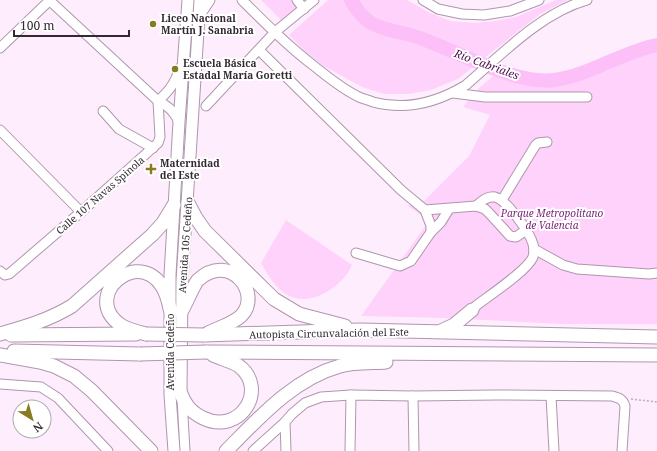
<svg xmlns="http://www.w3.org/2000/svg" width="657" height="451" font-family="'Noto Serif',serif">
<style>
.green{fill:#fed2fb}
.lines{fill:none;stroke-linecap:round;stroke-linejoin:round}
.river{stroke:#fcbff8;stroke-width:14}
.minor-casing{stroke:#af96ad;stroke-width:11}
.major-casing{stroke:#af96ad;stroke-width:13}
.highway-casing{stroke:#af96ad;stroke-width:15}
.path{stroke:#bbadba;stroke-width:1.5;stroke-dasharray:2 2;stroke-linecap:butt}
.minor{stroke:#fff;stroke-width:9}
.major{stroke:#fff;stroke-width:11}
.highway{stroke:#fff;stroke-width:13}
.highway-bridge-casing{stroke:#af96ad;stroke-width:15;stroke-linecap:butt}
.highway-bridge{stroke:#fff;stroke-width:13}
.poi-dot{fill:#897b21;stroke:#fff;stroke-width:1.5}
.labels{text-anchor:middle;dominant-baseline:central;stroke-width:4;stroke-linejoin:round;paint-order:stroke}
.poi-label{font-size:10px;font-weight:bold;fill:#332932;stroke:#fff;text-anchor:start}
.street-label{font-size:10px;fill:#332932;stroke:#fff}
.park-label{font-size:10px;font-style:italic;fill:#7a2579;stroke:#fff}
.water-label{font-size:11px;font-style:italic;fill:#4e0d4e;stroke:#fff}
</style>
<rect width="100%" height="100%" fill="#feeefd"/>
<g class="green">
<path d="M 261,0 L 309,0 L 284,23 Z"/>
<path d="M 328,0 L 407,0 L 428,12 L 450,21 L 475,23 L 495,21 L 516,17 L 556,0 L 568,0 L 540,14 L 458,79 L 431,90 L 408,94 L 384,94 L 362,87 L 322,65 L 306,52 L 289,35 Z"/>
<path d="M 657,45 L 657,324 L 562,324 L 444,318 L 361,316 L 429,221 L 408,206 L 417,197 L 424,201 L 469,156 L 490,115 L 463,107 L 479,88 L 493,76 L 525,81 L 548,82 L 579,73 L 617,60 L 645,47 Z"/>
<path d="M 286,220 L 352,265 C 348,275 339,284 330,290 C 296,311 277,293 261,263 Z"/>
</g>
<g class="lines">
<path class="river" d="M 351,0 C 356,9 364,19 373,24 C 386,31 403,32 417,37 C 456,50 513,85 554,80 C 591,75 621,52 657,45"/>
<defs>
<g id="minor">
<path d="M 49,0 L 158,101 C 168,106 174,111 179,122"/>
<path d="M 242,0 C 265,23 288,46 314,66 C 328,77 342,89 359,97 C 363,99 369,100 373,102 C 406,111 438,102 466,85 C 502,54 541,13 587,0"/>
<path d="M 297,0 L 304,9"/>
<path d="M 423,0 L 438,9 L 462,14 L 484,15 L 510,11 L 539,0"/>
<path d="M 0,48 L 50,0"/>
<path d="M 259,50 L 401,190 L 425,210 L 431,226 L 431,232 L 411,261 L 400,266 L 356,253"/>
<path d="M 453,93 L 485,97 L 587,97"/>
<path d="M 158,101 C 170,90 175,83 180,68"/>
<path d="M 206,106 L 275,32 L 314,0"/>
<path d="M 103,111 L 119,129 L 153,148"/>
<path d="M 0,130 L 81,212"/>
<path d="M 502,200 L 535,146 L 538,143 L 547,142"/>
<path d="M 425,210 L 476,206 L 485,209 L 489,213 L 510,236 L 516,237 L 526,230"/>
<path d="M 431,232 L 441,222 L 449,209"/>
<path d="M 534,249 L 563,265 L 577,269 L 649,274 L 657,273"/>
<path d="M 0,271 L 5,275 L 9,274 L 81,212 L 158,143 L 160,137 L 158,101"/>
<path d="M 472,310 L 477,305 C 490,295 527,271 533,257 C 534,253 534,248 533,244 C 530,233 507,200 495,197 C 487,196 482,201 476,206"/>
<path d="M 0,384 L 41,387 L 58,398 L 108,451"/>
<path d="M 413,396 L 414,451"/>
<path d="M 551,396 L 554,451"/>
<path d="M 182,399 L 185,451"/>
<path d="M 253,451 L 285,422"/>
<path d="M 286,451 L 285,422 L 292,414 L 305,403 L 321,397 L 351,395 L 413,396 L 496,395 L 612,396 C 619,398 623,399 625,406 L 622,451"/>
<path d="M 350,451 L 351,395"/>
</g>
<g id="major">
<path d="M 199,15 L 209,0"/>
<path d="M 181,394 L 182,281 L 200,0"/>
<path d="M 174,451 L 170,395 L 170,275 L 179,122 L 188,0"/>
</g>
<g id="highway">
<path d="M 188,203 L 196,218 L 205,231 L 274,299 L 299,314 L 345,326"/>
<path d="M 181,312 C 185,306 194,284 198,280 C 230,251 263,294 241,316 C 232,324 218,328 208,333"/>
<path d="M 441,331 L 454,325 L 472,310"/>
<path d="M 0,334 C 25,327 49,320 72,306 L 152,235 L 163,223 L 174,205"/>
<path d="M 146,334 C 138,332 129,330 122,326 C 73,293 156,232 170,309"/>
<path d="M 11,335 L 136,334"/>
<path d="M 204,335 L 360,330 L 657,337"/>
<path d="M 14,351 L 140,354"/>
<path d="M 206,352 L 657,355"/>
<path d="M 0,355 L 40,362 L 54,366 L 74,376 L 92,391 L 151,451"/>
<path d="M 181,394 C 186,406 191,412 203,418 C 240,436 269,389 239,366 C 232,361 221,359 213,355"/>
<path d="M 226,451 C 259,418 293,379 340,366 C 354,362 371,363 386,362"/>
</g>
</defs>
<use href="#minor" class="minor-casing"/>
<use href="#major" class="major-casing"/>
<use href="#highway" class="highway-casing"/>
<path class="path" d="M 631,399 L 657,402"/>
<use href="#minor" class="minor"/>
<use href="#major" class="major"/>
<use href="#highway" class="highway"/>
<defs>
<g id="highway-bridge">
<path d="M 146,334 L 204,335"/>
<path d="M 140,354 L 206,352"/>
</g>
</defs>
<use href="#highway-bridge" class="highway-bridge-casing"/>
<use href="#highway-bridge" class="highway-bridge"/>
</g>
<g class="poi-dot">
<circle cx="153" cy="24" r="4"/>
<circle cx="175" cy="69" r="4"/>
<path d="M149 163h4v4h4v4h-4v4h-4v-4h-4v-4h4z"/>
</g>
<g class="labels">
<g class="poi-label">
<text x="161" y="18">Liceo Nacional<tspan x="161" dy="12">Martín J. Sanabria</tspan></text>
<text x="183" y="63">Escuela Básica<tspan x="183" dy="12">Estadal María Goretti</tspan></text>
<text x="160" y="163">Maternidad<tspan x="160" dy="12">del Este</tspan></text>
</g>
<g class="street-label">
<text transform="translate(100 195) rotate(-41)">Calle 107 Navas Spinola</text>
<text transform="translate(185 245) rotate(-86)">Avenida 105 Cedeño</text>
<text transform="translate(329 333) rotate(-1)">Autopista Circunvalación del Este</text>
<text transform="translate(170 352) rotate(-90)">Avenida Cedeño</text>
</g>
<g class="park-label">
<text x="552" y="213">Parque Metropolitano<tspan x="552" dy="12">de Valencia</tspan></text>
</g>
<g class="water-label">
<text transform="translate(487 64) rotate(20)">Río Cabriales</text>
</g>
</g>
<g transform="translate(32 419) rotate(143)"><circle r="19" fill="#ffffff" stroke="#ada9ad"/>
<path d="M0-3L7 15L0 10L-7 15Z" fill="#897b21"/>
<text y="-6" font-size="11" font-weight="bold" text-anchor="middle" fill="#332932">N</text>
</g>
<path d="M14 30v6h115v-6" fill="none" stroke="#332932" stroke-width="2"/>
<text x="20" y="30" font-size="12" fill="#332932" stroke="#ffffff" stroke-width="3" paint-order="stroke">100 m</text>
</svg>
